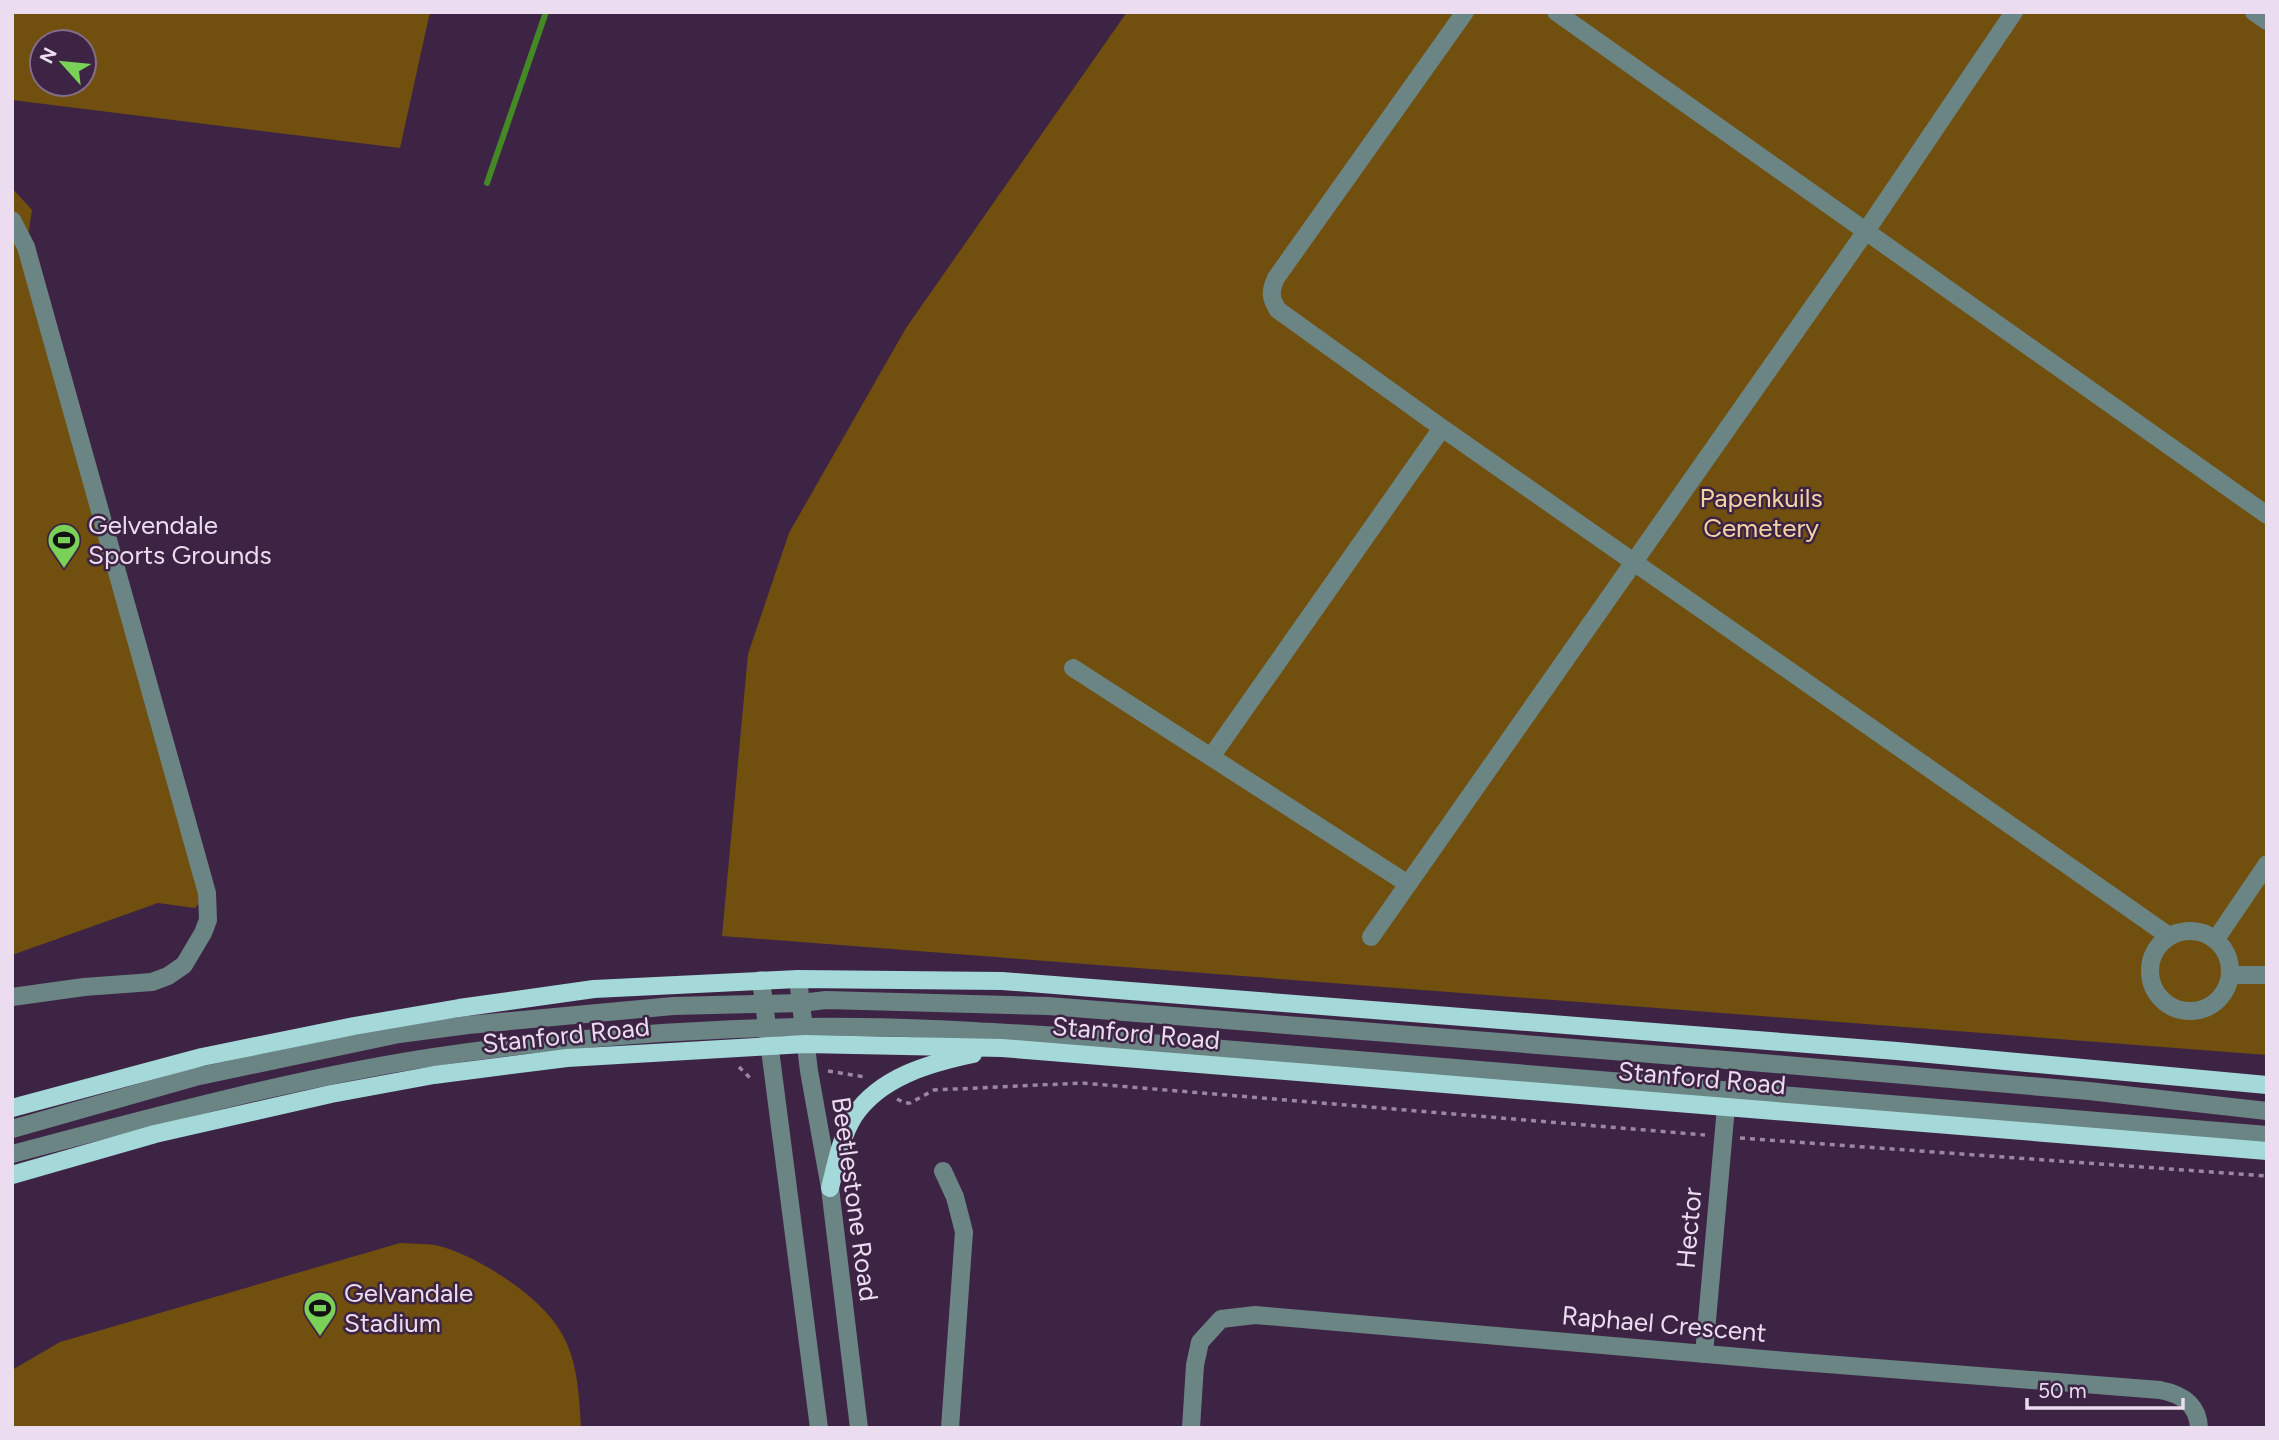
<svg xmlns="http://www.w3.org/2000/svg" width="2279" height="1440" font-family="Figtree,sans-serif">
<style>
.green{fill:#704f0f;fill-rule:evenodd}
.lines{fill:none;stroke-linecap:round;stroke-linejoin:round}
.stream{stroke:#438926;stroke-width:6}
.path{stroke:#9b87a1;stroke-width:3.5;stroke-dasharray:5 5;stroke-linecap:butt}
.minor{stroke:#6b8484;stroke-width:18}
.major{stroke:#a4d8d9;stroke-width:18}
.labels{text-anchor:middle;dominant-baseline:central;stroke-width:5;stroke-linejoin:round;paint-order:stroke}
.park-label{font-size:26px;fill:#f3d3a3;stroke:#3d2444}
.poi-label{font-size:26px;fill:#ebdcf0;stroke:#3d2444;text-anchor:start}
.street-label{font-size:26px;fill:#ebdcf0;stroke:#3d2444}
</style>
<rect width="100%" height="100%" fill="#3d2444"/>
<g class="green">
<path d="M 12,12 L 430,12 L 400,148 L 12,100 ZM 42,42 L 84,42 L 84,84 L 42,84 Z"/>
<path d="M 1127,12 L 2267,12 L 2267,1055 L 722,936 L 748,654 L 789,533 L 906,328 Z"/>
<path d="M 12,188 L 32,210 L 26,248 L 207,893 L 195,908 L 158,903 L 12,955 Z"/>
<path d="M 400,1243 C 414,1244 430,1243 443,1247 C 482,1259 543,1298 562,1334 C 578,1362 579,1396 581,1428 L 12,1428 L 12,1370 L 60,1342 Z"/>
</g>
<g class="lines">
<path class="stream" d="M 487,183 L 546,12"/>
<g class="path">
<path d="M 739,1067 L 750,1078 L 754,1078"/>
<path d="M 828,1071 L 865,1077"/>
<path d="M 897,1099 L 905,1103 L 910,1103 L 934,1090 L 1082,1083 L 1705,1135"/>
<path d="M 1740,1138 L 2267,1176"/>
</g>
<g class="minor">
<path d="M 1465,12 L 1276,278 C 1270,291 1270,298 1278,310 L 1442,428 L 2169,936"/>
<path d="M 1556,12 L 2267,515"/>
<path d="M 2254,12 L 2267,21"/>
<path d="M 12,220 L 26,247 L 207,893 L 208,920 L 203,933 L 184,965 L 168,976 L 152,982 L 84,987 L 12,997"/>
<path d="M 1073,668 L 1408,884"/>
<path d="M 1211,757 L 1442,428"/>
<circle cx="2190" cy="971" r="40"/>
<path d="M 1371,937 L 1866,231 L 2014,12"/>
<path d="M 2216,939 L 2267,864"/>
<path d="M 2230,975 L 2267,975"/>
<path d="M 798,979 L 809,1071 L 830,1188 L 859,1428"/>
<path d="M 761,980 L 819,1428"/>
<path d="M 12,1129 L 195,1077 L 399,1034 L 468,1025 L 673,1006 L 801,1003 L 826,1000 L 1048,1006 L 1751,1062 L 2089,1091 L 2267,1111"/>
<path d="M 12,1154 C 152,1117 291,1079 434,1057 C 555,1039 678,1030 800,1027 C 897,1025 995,1032 1091,1038 L 2267,1135"/>
<path d="M 943,1171 L 955,1197 L 964,1232 L 950,1428"/>
<path d="M 1704,1354 L 1726,1107"/>
<path d="M 1191,1428 L 1195,1365 L 1200,1342 L 1221,1319 L 1255,1315 L 1775,1360 L 2160,1390 C 2181,1394 2198,1404 2199,1428"/>
</g>
<g class="major">
<path d="M 12,1108 L 202,1057 L 354,1026 L 459,1008 L 594,989 L 798,979 L 1002,981 L 1897,1051 L 2267,1085"/>
<path d="M 12,1175 L 155,1134 L 331,1094 L 434,1075 L 567,1058 L 805,1044 L 1002,1048 L 2267,1151"/>
<path d="M 830,1188 C 836,1164 841,1137 854,1116 C 880,1077 930,1063 973,1054"/>
</g>
</g>
<defs>
<symbol id="stadium-pin" viewBox="-11 -11 22 30"><path d="M0 17L-7.5 6A9.5 9.5 0 1 1 7.5 6Z" fill="#79d157" stroke="#3d2444"/><path d="M0-5a6.5 5 0 1 0 0 10a6.5 5 0 1 0 0-10ZM-3.5-1.8h7v3.6h-7Z" fill="#111"/></symbol>
</defs>
<g fill-rule="evenodd">
<use href="#stadium-pin" x="45" y="521" width="38" height="52"/>
<use href="#stadium-pin" x="301" y="1289" width="38" height="52"/>
</g>
<g class="labels">
<g class="park-label">
<text x="1761" y="498">Papenkuils<tspan x="1761" dy="30">Cemetery</tspan></text>
</g>
<g class="poi-label">
<text x="88" y="525">Gelvendale<tspan x="88" dy="30">Sports Grounds</tspan></text>
<text x="344" y="1293">Gelvandale<tspan x="344" dy="30">Stadium</tspan></text>
</g>
<g class="street-label">
<text transform="translate(1136 1033) rotate(5)">Stanford Road</text>
<text transform="translate(566 1035) rotate(-6)">Stanford Road</text>
<text transform="translate(1702 1078) rotate(5)">Stanford Road</text>
<text transform="translate(855 1199) rotate(82)">Beetlestone Road</text>
<text transform="translate(1689 1228) rotate(-85)">Hector</text>
<text transform="translate(1664 1324) rotate(5)">Raphael Crescent</text>
</g>
</g>
<rect width="2279" height="1440" fill="none" stroke="#ebdcf0" stroke-width="28"/>
<g transform="translate(63 63) rotate(297)"><circle r="33" fill="#3d2444" stroke="#836e89" stroke-width="2"/>
<path d="M0-5L12 26L0 18L-12 26Z" fill="#79d157"/>
<text y="-10" font-size="19" font-weight="bold" text-anchor="middle" fill="#ebdcf0">N</text>
</g>
<path d="M2027 1398v10h156v-10" fill="none" stroke="#ebdcf0" stroke-width="3.5"/>
<text x="2038" y="1398" font-size="21" fill="#ebdcf0" stroke="#3d2444" stroke-width="5" paint-order="stroke">50 m</text>
</svg>
